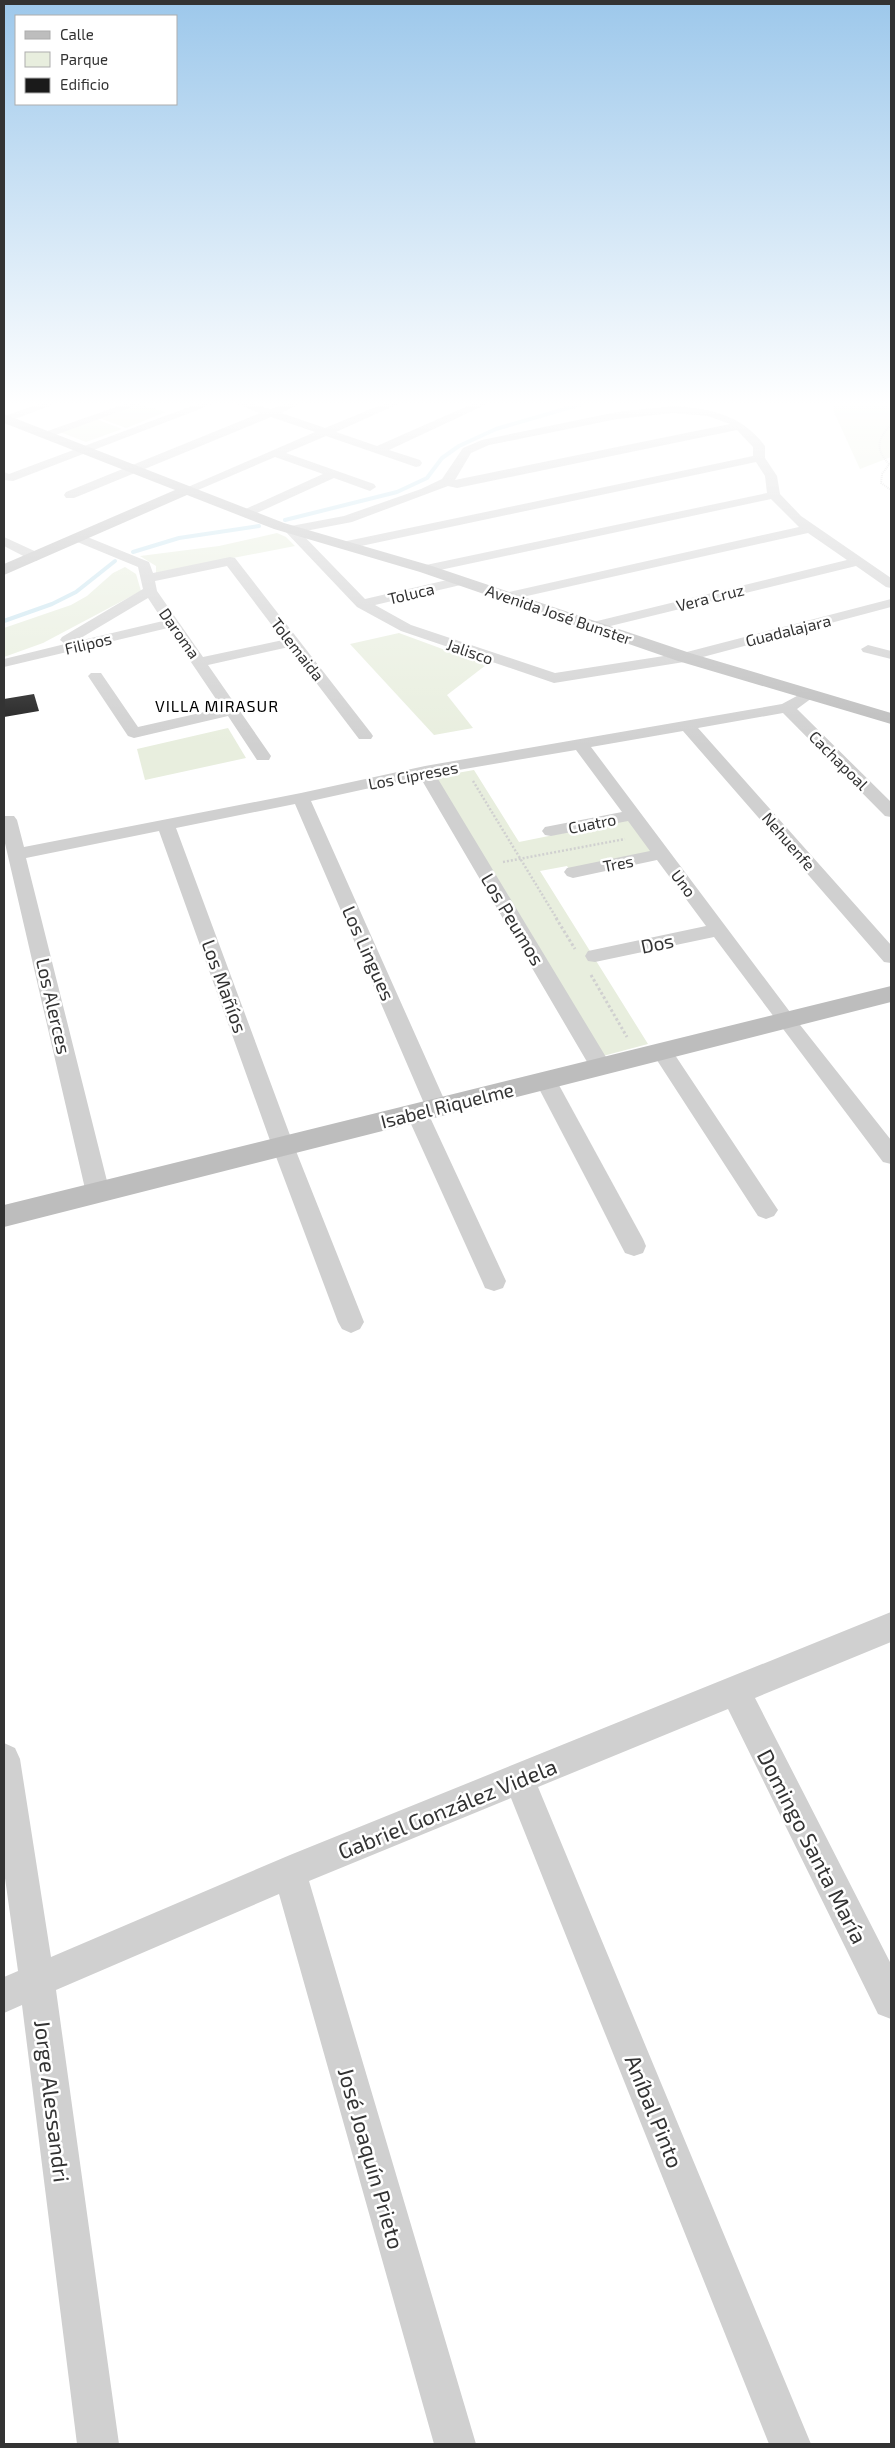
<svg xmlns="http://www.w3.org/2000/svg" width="895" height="2448" font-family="'Exo 2',sans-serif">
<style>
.green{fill:#e8eede}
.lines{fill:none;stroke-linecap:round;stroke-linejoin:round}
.stream{stroke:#cce6f0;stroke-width:4}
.building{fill:#1a1a1a}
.path-far2{stroke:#d0d0d0;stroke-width:2;stroke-dasharray:1 1;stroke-linecap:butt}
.path-far1{stroke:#d0d0d0;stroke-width:2.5;stroke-dasharray:2 2;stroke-linecap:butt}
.path{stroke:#d0d0d0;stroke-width:3;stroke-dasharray:2.5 2.5;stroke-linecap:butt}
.street{fill:#d0d0d0;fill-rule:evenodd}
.secondary{fill:#bdbdbd;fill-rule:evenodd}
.labels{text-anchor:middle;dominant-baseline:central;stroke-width:5;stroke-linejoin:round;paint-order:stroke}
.far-street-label{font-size:16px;fill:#333;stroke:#fff}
.far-neighbourhood-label{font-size:16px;letter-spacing:1px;fill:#000;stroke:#fff}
.street-label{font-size:19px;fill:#333;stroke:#fff}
.near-street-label{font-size:22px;fill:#333;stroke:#fff}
</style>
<rect width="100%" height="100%" fill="#fff"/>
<g class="green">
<path d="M 138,404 L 166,412 L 126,428 L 99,418 Z"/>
<path d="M 836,404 L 891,404 L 891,457 L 860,469 L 833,410 Z"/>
<path d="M 96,419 L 122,429 L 86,442 L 60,432 Z"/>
<path d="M 277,533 L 286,537 L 295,546 L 156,573 L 156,566 L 140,556 L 219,546 Z"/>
<path d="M 125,567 L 136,574 L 141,591 L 43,643 L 4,657 L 4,628 L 71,605 L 87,596 L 113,573 Z"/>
<path d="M 399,633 L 486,665 L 447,695 L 473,728 L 434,735 L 350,644 Z"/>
<path d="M 228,728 L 246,758 L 145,780 L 137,749 Z"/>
<path d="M 474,770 L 519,842 L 628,820 L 653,853 L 569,869 L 567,866 L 540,871 L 648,1044 L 603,1056 L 434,777 Z"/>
</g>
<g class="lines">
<g class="stream">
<path d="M 285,520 L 397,492 L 427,478 L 442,458 L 459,446 L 496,429 L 582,404"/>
<path d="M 133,552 L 179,538 L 259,526"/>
<path d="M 4,621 L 52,604 L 76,592 L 115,561"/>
</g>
</g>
<path class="building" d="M 34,694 L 39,711 L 4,717 L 4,699 Z"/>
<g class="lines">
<g class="path-far2">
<path d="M 891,462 L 882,474 L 881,483 L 891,490"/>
<path d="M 889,464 C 875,449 877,439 891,425"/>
</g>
<g class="path-far1">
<path d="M 473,781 L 557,919"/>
<path d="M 503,862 L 625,839"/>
</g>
<g class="path">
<path d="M 556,918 L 575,949"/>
<path d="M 591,975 L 627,1037"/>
</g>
<g class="street">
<path d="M 39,404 L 55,404 L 4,423 L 4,416 Z"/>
<path d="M 124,404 L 140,404 L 50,437 L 42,437 L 40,435 L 42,433 Z"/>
<path d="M 197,404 L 213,404 L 13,481 L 4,480 L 4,472 L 9,474 Z"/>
<path d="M 237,404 L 254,404 L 270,409 L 283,404 L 299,404 L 281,413 L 325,428 L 383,404 L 398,404 L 336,432 L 377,446 L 472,404 L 487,404 L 389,450 L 420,460 L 422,463 L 420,466 L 416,467 L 326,436 L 286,453 L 374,484 L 376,487 L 370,491 L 334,478 L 246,518 L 240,514 L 241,511 L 323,474 L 275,457 L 191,493 L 187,494 L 181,490 L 315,432 L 271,417 L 74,498 L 66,498 L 64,495 L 66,492 L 260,413 Z"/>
<path d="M 673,406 C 710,408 742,415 765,446 L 765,458 L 777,476 L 780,494 L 801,516 L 891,578 L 891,588 L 886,587 L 856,566 L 594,630 L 587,626 L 589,623 L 847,560 L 808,533 L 505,601 L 498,597 L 505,593 L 799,527 L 771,499 L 426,573 L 419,569 L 426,565 L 767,493 L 765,476 L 756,462 L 347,549 L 340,545 L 347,541 L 753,456 L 753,447 L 737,430 L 457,488 L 448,486 L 352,522 L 300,532 L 365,599 L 460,577 L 465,578 L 467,581 L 465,584 L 375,605 L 411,625 L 555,673 L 683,653 L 891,599 L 891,607 L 684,662 L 554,683 L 401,631 L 357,607 L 284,530 L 291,526 L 344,516 L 421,489 L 442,479 L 463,448 L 482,440 L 617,412 ZM 673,413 L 708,416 L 730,424 L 455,480 L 471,453 L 489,445 L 617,419 Z"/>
<path d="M 80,534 L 149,562 L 153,573 L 230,557 L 235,558 L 371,733 L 373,736 L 371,739 L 359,739 L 289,647 L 208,665 L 271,756 L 269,760 L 257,760 L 228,716 L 134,738 L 128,736 L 88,676 L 91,673 L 101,673 L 138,727 L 222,708 L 168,628 L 4,667 L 4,659 L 65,644 L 60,640 L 62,637 L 143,589 L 138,567 L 75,541 L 73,538 L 75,535 ZM 227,566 L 283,640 L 203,657 L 157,591 L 155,581 ZM 148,598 L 163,621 L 74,642 Z"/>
<path d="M 4,537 L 41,554 L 43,557 L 36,561 L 31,560 L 4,546 Z"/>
<path d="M 868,645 L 891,651 L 891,659 L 863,652 L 861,649 Z"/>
<path d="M 808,690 L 816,695 L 797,709 L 891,802 L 891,817 L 885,816 L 783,713 L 698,728 L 891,945 L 891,963 L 884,962 L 683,731 L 591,747 L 793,1016 L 891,1140 L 891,1164 L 883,1162 L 714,937 L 595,962 L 588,961 L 585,956 L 588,951 L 706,926 L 657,860 L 573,878 L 567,876 L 564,872 L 567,868 L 650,851 L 628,821 L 551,836 L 545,835 L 542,831 L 545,827 L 622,812 L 576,750 L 435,774 L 612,1067 L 609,1072 L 601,1075 L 593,1072 L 420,777 L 311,801 L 448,1108 L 445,1114 L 437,1116 L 429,1114 L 426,1108 L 295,804 L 176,828 L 294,1146 L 364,1322 L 360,1329 L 351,1333 L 342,1329 L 338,1322 L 272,1146 L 159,831 L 26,858 L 110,1193 L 106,1199 L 98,1202 L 90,1199 L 86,1193 L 4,839 L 4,816 L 14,816 L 17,820 L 24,847 L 301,793 L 425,766 L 782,704 Z"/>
<path d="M 662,1044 L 669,1046 L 774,1204 L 778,1210 L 774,1216 L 766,1219 L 758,1216 L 651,1051 L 655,1046 Z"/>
<path d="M 546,1073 L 554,1076 L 643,1239 L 646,1246 L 643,1253 L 634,1256 L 625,1253 L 535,1081 L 538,1076 Z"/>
<path d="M 417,1105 L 425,1107 L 428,1113 L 506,1281 L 503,1288 L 494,1291 L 485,1288 L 482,1281 L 406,1113 L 409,1107 Z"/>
<path d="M 891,1612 L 891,1642 L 755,1698 L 891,1964 L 891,2019 L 878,2014 L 728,1709 L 538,1787 L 811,2444 L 769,2444 L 511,1798 L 309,1881 L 476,2444 L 434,2444 L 279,1894 L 56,1990 L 119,2444 L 77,2444 L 22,2005 L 4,2013 L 4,1977 L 18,1971 L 4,1871 L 4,1743 L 15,1748 L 20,1759 L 51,1957 L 290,1855 Z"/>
</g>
<g class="secondary">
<path d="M 4,414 L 284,523 L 432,566 L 690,653 L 891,713 L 891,724 L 678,661 L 420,572 L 274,529 L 187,495 L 4,575 L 4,564 L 175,490 L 4,423 Z"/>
<path d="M 891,986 L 891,1002 L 4,1227 L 4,1205 Z"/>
</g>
</g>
<linearGradient id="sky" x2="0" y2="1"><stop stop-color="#9dc8eb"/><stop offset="0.54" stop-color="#fff"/><stop offset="1" stop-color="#fff" stop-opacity="0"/></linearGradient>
<rect width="895" height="747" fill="url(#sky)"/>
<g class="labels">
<g class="far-street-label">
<text transform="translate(411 593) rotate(-13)">Toluca</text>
<text transform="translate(710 597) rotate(-14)">Vera Cruz</text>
<text transform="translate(559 614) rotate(19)">Avenida José Bunster</text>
<text transform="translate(788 630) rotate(-14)">Guadalajara</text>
<text transform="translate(180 633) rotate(55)">Daroma</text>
<text transform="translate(88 643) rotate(-13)">Filipos</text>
<text transform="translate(298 649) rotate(52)">Tolemaida</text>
<text transform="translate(470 651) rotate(19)">Jalisco</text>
<text transform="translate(839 760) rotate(45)">Cachapoal</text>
<text transform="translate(413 775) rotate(-11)">Los Cipreses</text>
<text transform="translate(592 823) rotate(-11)">Cuatro</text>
<text transform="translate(789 841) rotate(49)">Nehuenfe</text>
<text transform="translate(618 863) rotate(-11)">Tres</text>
<text transform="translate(684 883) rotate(53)">Uno</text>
</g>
<g class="far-neighbourhood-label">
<text x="217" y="705">VILLA MIRASUR</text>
</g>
<g class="street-label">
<text transform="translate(513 919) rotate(59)">Los Peumos</text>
<text transform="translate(657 943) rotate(-12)">Dos</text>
<text transform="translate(369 953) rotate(66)">Los Lingues</text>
<text transform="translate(225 986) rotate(70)">Los Mañíos</text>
<text transform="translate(54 1006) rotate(77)">Los Alerces</text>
<text transform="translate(447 1105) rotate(-14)">Isabel Riquelme</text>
</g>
<g class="near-street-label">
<text transform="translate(447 1808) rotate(-22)">Gabriel González Videla</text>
<text transform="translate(813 1846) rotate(63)">Domingo Santa María</text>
<text transform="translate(53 2101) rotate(83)">Jorge Alessandri</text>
<text transform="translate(655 2111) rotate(68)">Aníbal Pinto</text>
<text transform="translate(372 2158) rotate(74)">José Joaquín Prieto</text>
</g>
</g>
<rect width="895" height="2448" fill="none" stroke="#333333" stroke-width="10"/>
<rect x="15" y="15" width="162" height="90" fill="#ffffff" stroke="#adadad"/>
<rect x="25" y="31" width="25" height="8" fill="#bdbdbd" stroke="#adadad"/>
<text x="60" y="40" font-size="15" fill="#333333">Calle</text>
<rect x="25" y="52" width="25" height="15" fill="#e8eede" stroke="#adadad"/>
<text x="60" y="65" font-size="15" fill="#333333">Parque</text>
<rect x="25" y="78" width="25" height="15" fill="#1a1a1a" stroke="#adadad"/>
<text x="60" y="90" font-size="15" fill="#333333">Edificio</text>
</svg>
